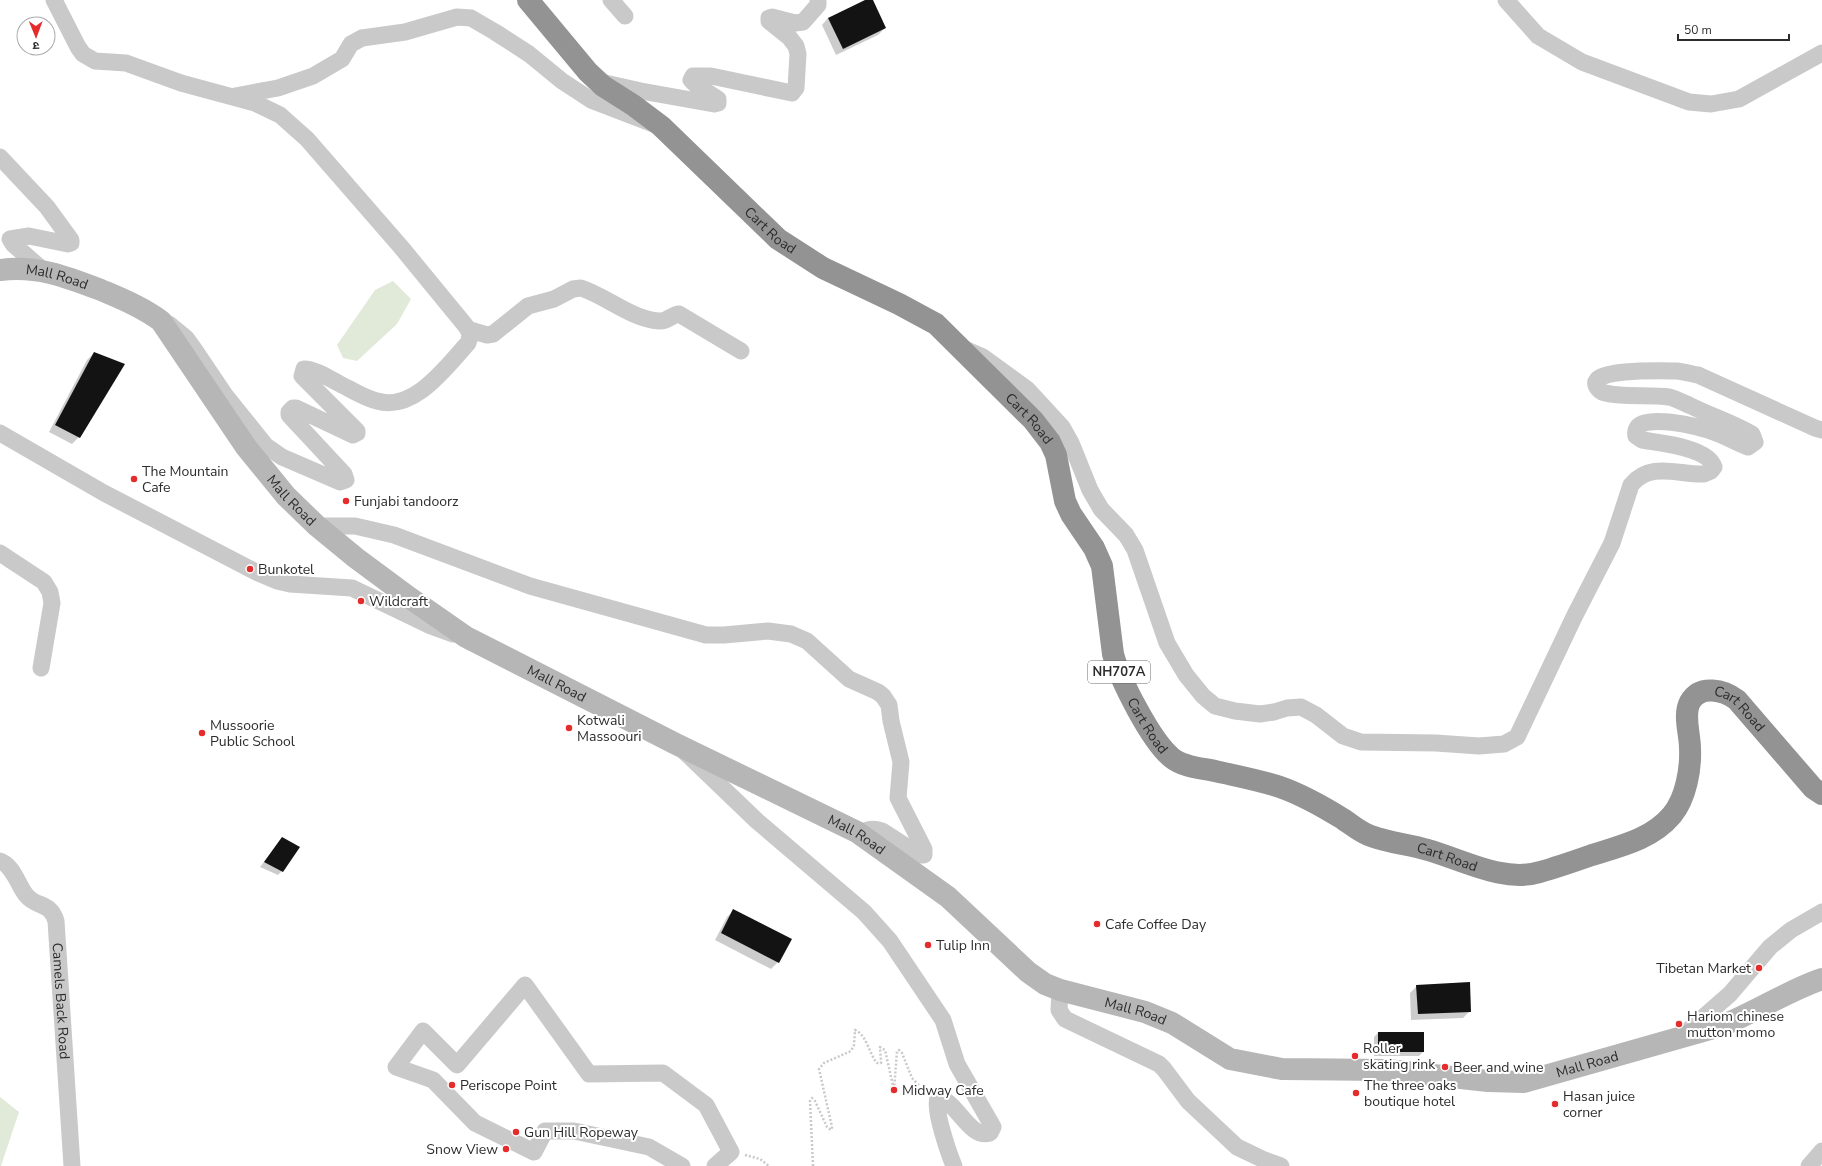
<svg xmlns="http://www.w3.org/2000/svg" width="1822" height="1166" font-family="'Nunito Sans','Noto Sans Devanagari',sans-serif">
<style>
.green{fill:#e1ead9}
.shadow{fill:#0003}
.building{fill:#131313}
.lines{fill:none;stroke-linecap:round;stroke-linejoin:round}
.path{stroke:#c9c9c9;stroke-width:2.5;stroke-dasharray:2 2;stroke-linecap:butt}
.street{stroke:#c9c9c9;stroke-width:17}
.secondary{stroke:#b6b6b6;stroke-width:22}
.highway{stroke:#939393;stroke-width:22}
.poi-dot{fill:#e52c2d;stroke:#fff;stroke-width:1.5}
.labels{text-anchor:middle;dominant-baseline:central;stroke-width:4;stroke-linejoin:round;paint-order:stroke}
.shield{fill:#fff;stroke:#6b6b6b;stroke-width:1}
.shield-label{font-size:13px;font-weight:bold;fill:#2c2c2c}
.street-label{font-size:14px;fill:#2c2c2c;stroke:#fff}
.poi-label{font-size:14px;fill:#2c2c2c;stroke:#fff;text-anchor:start}
</style>
<rect width="100%" height="100%" fill="#fff"/>
<g class="green">
<path d="M 393,281 L 411,299 L 397,324 L 357,361 L 343,358 L 337,345 L 375,290 Z"/>
<path d="M 0,1097 L 19,1112 L 1,1166 L 0,1166 Z"/>
</g>
<g class="shadow">
<path d="M 867,0 L 872,0 L 885,28 L 878,35 L 836,55 L 822,25 L 828,18 Z"/>
<path d="M 94,353 L 123,365 L 79,437 L 72,444 L 49,432 L 87,360 Z"/>
<path d="M 282,838 L 282,871 L 278,875 L 260,867 Z"/>
<path d="M 734,910 L 778,962 L 771,969 L 715,940 L 727,917 Z"/>
<path d="M 1417,986 L 1470,1011 L 1463,1018 L 1411,1020 L 1410,993 Z"/>
<path d="M 1378,1033 L 1423,1052 L 1419,1056 L 1374,1056 L 1374,1037 Z"/>
</g>
<g class="building">
<path d="M 865,0 L 873,0 L 886,28 L 843,49 L 828,18 Z"/>
<path d="M 94,352 L 125,364 L 80,438 L 55,425 Z"/>
<path d="M 282,837 L 300,847 L 283,872 L 264,862 Z"/>
<path d="M 733,909 L 792,939 L 779,963 L 721,933 Z"/>
<path d="M 1470,982 L 1471,1012 L 1418,1014 L 1416,985 Z"/>
<rect x="1378" y="1032" width="46" height="20"/>
</g>
<g class="lines">
<g class="path">
<path d="M 745,1155 L 760,1159 L 769,1166"/>
<path d="M 813,1166 L 810,1101 L 812,1098 L 815,1101 L 827,1127 L 831,1130 L 832,1127 L 819,1069 L 824,1063 L 851,1051 L 854,1045 L 855,1030 C 867,1035 869,1054 877,1063 L 881,1063 L 881,1061 L 880,1047 L 885,1050 L 894,1090 L 897,1051 L 899,1050 L 902,1053 L 912,1078 L 925,1092"/>
</g>
<g class="street">
<path d="M 54,0 L 78,47 L 83,54 L 95,61 L 126,63 L 181,83 L 255,103 L 280,115 L 307,139 L 401,247 L 465,325 C 470,331 471,336 468,343 C 446,367 414,412 377,401 C 364,398 352,390 340,384 C 330,379 315,369 304,369 L 302,376 L 357,431 L 357,433 L 353,435 L 296,408 L 293,408 L 289,412 L 289,415 L 344,474 L 346,480 L 340,482 L 282,457 L 266,446 L 225,395 L 194,349 L 186,338 L 169,324"/>
<path d="M 611,0 L 625,16"/>
<path d="M 1506,0 L 1538,36 L 1582,62 L 1689,102 L 1711,104 L 1739,99 L 1822,53"/>
<path d="M 605,83 L 641,91 L 714,104 L 718,103 L 718,99 L 695,84 L 691,80 L 693,76 L 711,76 L 792,93 L 796,88 L 798,54 L 796,46 L 789,37 L 769,21 L 769,18 L 772,17 L 795,23 L 803,22 L 818,5 L 818,0"/>
<path d="M 235,96 L 278,88 L 313,76 L 342,59 L 351,44 L 362,38 L 405,32 L 457,17 L 471,18 L 495,32 L 529,54 L 562,81 L 591,100 L 651,123"/>
<path d="M 0,157 L 47,207 L 71,240 L 71,243 L 68,244 L 29,236 L 10,239 L 13,244 L 45,272"/>
<path d="M 470,330 L 487,335 L 493,334 L 528,306 L 554,299 L 573,289 L 581,288 C 606,296 631,319 659,321 C 667,322 671,315 679,314 L 741,351"/>
<path d="M 967,350 L 983,357 L 1027,389 L 1062,427 L 1071,443 L 1090,490 L 1101,509 L 1126,535 L 1135,550 L 1167,643 L 1186,675 L 1203,696 L 1215,706 L 1235,711 L 1260,714 L 1274,712 L 1287,708 L 1301,707 L 1316,715 L 1343,736 L 1361,742 L 1436,743 L 1479,746 L 1504,744 L 1517,737 L 1575,615 L 1612,543 L 1631,485 C 1650,461 1679,475 1704,474 L 1711,471 L 1714,467 C 1708,447 1660,443 1642,440 L 1636,436 C 1630,410 1696,426 1708,430 C 1722,434 1735,442 1748,447 L 1755,442 L 1752,434 C 1733,423 1711,416 1691,406 C 1684,403 1677,399 1669,397 C 1650,394 1619,398 1602,392 C 1599,390 1597,388 1596,385 C 1590,368 1667,371 1677,371 C 1685,372 1692,374 1698,375 L 1815,428 L 1822,430"/>
<path d="M 0,433 L 104,493 L 258,573 L 277,581 L 290,584 L 352,588 L 431,626 L 453,634"/>
<path d="M 317,526 L 355,526 L 394,535 L 530,586 L 706,635 L 724,635 L 768,631 L 791,634 L 807,641 L 849,679 L 878,692 L 883,696 L 889,705 L 891,721 L 901,762 L 898,798 L 924,849 L 924,855 L 919,855 L 882,831 C 873,828 868,829 859,833"/>
<path d="M 0,553 L 44,582 L 50,592 L 52,603 L 41,668"/>
<path d="M 685,752 L 757,821 L 864,912 L 890,941 L 943,1020 L 957,1064 L 993,1127 L 990,1133 C 969,1140 956,1099 938,1098 C 933,1108 949,1154 954,1166"/>
<path id="s1" d="M 0,861 C 13,865 18,885 26,895 C 36,908 50,901 56,921 L 72,1166"/>
<path d="M 1060,990 L 1059,1010 L 1065,1019 L 1159,1064 L 1164,1069 L 1188,1101 L 1237,1147 L 1262,1159 L 1281,1166"/>
<path d="M 1683,1035 L 1730,994 L 1770,947 L 1791,930 L 1822,912"/>
<path d="M 682,1166 L 649,1147 L 574,1131 L 545,1131 L 534,1152 L 475,1123 L 433,1080 L 396,1067 L 423,1031 L 457,1065 L 525,985 L 589,1074 L 663,1073 L 706,1105 L 731,1152 L 715,1166"/>
<path d="M 1809,1166 L 1822,1151"/>
</g>
<path class="secondary" id="s2" d="M 0,270 C 37,265 67,277 101,290 C 122,299 142,307 161,321 L 246,447 L 286,496 L 317,526 L 356,558 L 410,598 L 466,637 L 676,744 L 857,832 L 948,897 L 1028,972 L 1045,984 L 1060,990 L 1145,1012 L 1172,1023 L 1230,1059 L 1282,1069 L 1388,1070 L 1488,1081 L 1524,1082 L 1721,1026 C 1756,1012 1787,991 1822,979"/>
<path class="highway" id="s3" d="M 528,0 L 588,72 L 603,86 L 633,105 L 661,126 L 778,239 L 823,268 L 899,304 L 936,324 L 1033,420 L 1050,442 L 1056,455 L 1065,501 L 1071,514 L 1094,548 L 1102,566 L 1113,654 C 1120,680 1151,741 1172,758 C 1183,767 1201,768 1215,771 C 1237,776 1259,780 1280,787 C 1303,795 1322,806 1343,819 C 1352,825 1361,833 1371,836 C 1389,843 1409,844 1428,850 C 1463,860 1504,883 1540,872 C 1558,867 1575,861 1592,855 C 1621,846 1652,839 1672,815 C 1686,798 1691,769 1690,748 C 1690,734 1683,715 1690,702 C 1700,684 1724,690 1737,700 L 1813,788 L 1822,794"/>
</g>
<g class="poi-dot">
<circle cx="134" cy="479" r="4"/>
<circle cx="346" cy="501" r="4"/>
<circle cx="250" cy="569" r="4"/>
<circle cx="361" cy="601" r="4"/>
<circle cx="569" cy="728" r="4"/>
<circle cx="202" cy="733" r="4"/>
<circle cx="1097" cy="924" r="4"/>
<circle cx="928" cy="945" r="4"/>
<circle cx="1759" cy="968" r="4"/>
<circle cx="1679" cy="1024" r="4"/>
<circle cx="1355" cy="1056" r="4"/>
<circle cx="1445" cy="1067" r="4"/>
<circle cx="452" cy="1085" r="4"/>
<circle cx="894" cy="1090" r="4"/>
<circle cx="1356" cy="1093" r="4"/>
<circle cx="1555" cy="1104" r="4"/>
<circle cx="516" cy="1132" r="4"/>
<circle cx="506" cy="1149" r="4"/>
</g>
<g class="labels">
<rect class="shield" x="1088" y="661" width="62" height="22" rx="3"/>
<g class="shield-label">
<text x="1119" y="672">NH707A</text>
</g>
<g class="street-label">
<text stroke="none"><textPath href="#s3" startOffset="336">Cart Road</textPath></text>
<text stroke="none"><textPath href="#s2" startOffset="58">Mall Road</textPath></text>
<text stroke="none"><textPath href="#s3" startOffset="660">Cart Road</textPath></text>
<text stroke="none"><textPath href="#s2" startOffset="394">Mall Road</textPath></text>
<text stroke="none"><textPath href="#s2" startOffset="718">Mall Road</textPath></text>
<text stroke="none"><textPath href="#s3" startOffset="1751">Cart Road</textPath></text>
<text stroke="none"><textPath href="#s3" startOffset="996">Cart Road</textPath></text>
<text stroke="none"><textPath href="#s2" startOffset="1054">Mall Road</textPath></text>
<text stroke="none"><textPath href="#s3" startOffset="1332">Cart Road</textPath></text>
<text stroke="none"><textPath href="#s1" startOffset="165">Camels Back Road</textPath></text>
<text stroke="none"><textPath href="#s2" startOffset="1390">Mall Road</textPath></text>
<text stroke="none"><textPath href="#s2" startOffset="1858">Mall Road</textPath></text>
</g>
<g class="poi-label">
<text x="142" y="471">The Mountain<tspan x="142" dy="16">Cafe</tspan></text>
<text x="354" y="501">Funjabi tandoorz</text>
<text x="258" y="569">Bunkotel</text>
<text x="369" y="601">Wildcraft</text>
<text x="577" y="720">Kotwali<tspan x="577" dy="16">Massoouri</tspan></text>
<text x="210" y="725">Mussoorie<tspan x="210" dy="16">Public School</tspan></text>
<text x="1105" y="924">Cafe Coffee Day</text>
<text x="936" y="945">Tulip Inn</text>
<text x="1751" y="968" text-anchor="end">Tibetan Market</text>
<text x="1687" y="1016">Hariom chinese<tspan x="1687" dy="16">mutton momo</tspan></text>
<text x="1363" y="1048">Roller<tspan x="1363" dy="16">skating rink</tspan></text>
<text x="1453" y="1067">Beer and wine</text>
<text x="460" y="1085">Periscope Point</text>
<text x="1364" y="1085">The three oaks<tspan x="1364" dy="16">boutique hotel</tspan></text>
<text x="902" y="1090">Midway Cafe</text>
<text x="1563" y="1096">Hasan juice<tspan x="1563" dy="16">corner</tspan></text>
<text x="524" y="1132">Gun Hill Ropeway</text>
<text x="498" y="1149" text-anchor="end">Snow View</text>
</g>
</g>
<g transform="translate(36 36) rotate(179)"><circle r="19" fill="#ffffff" stroke="#ababab"/>
<path d="M0-3L7 15L0 10L-7 15Z" fill="#e52c2d"/>
<text y="-6" font-size="11" font-weight="bold" text-anchor="middle" fill="#2c2c2c">उ</text>
</g>
<path d="M1678 34v6h111v-6" fill="none" stroke="#2c2c2c" stroke-width="2"/>
<text x="1684" y="34" font-size="12" fill="#2c2c2c" stroke="#ffffff" stroke-width="3" paint-order="stroke">50 m</text>
</svg>
